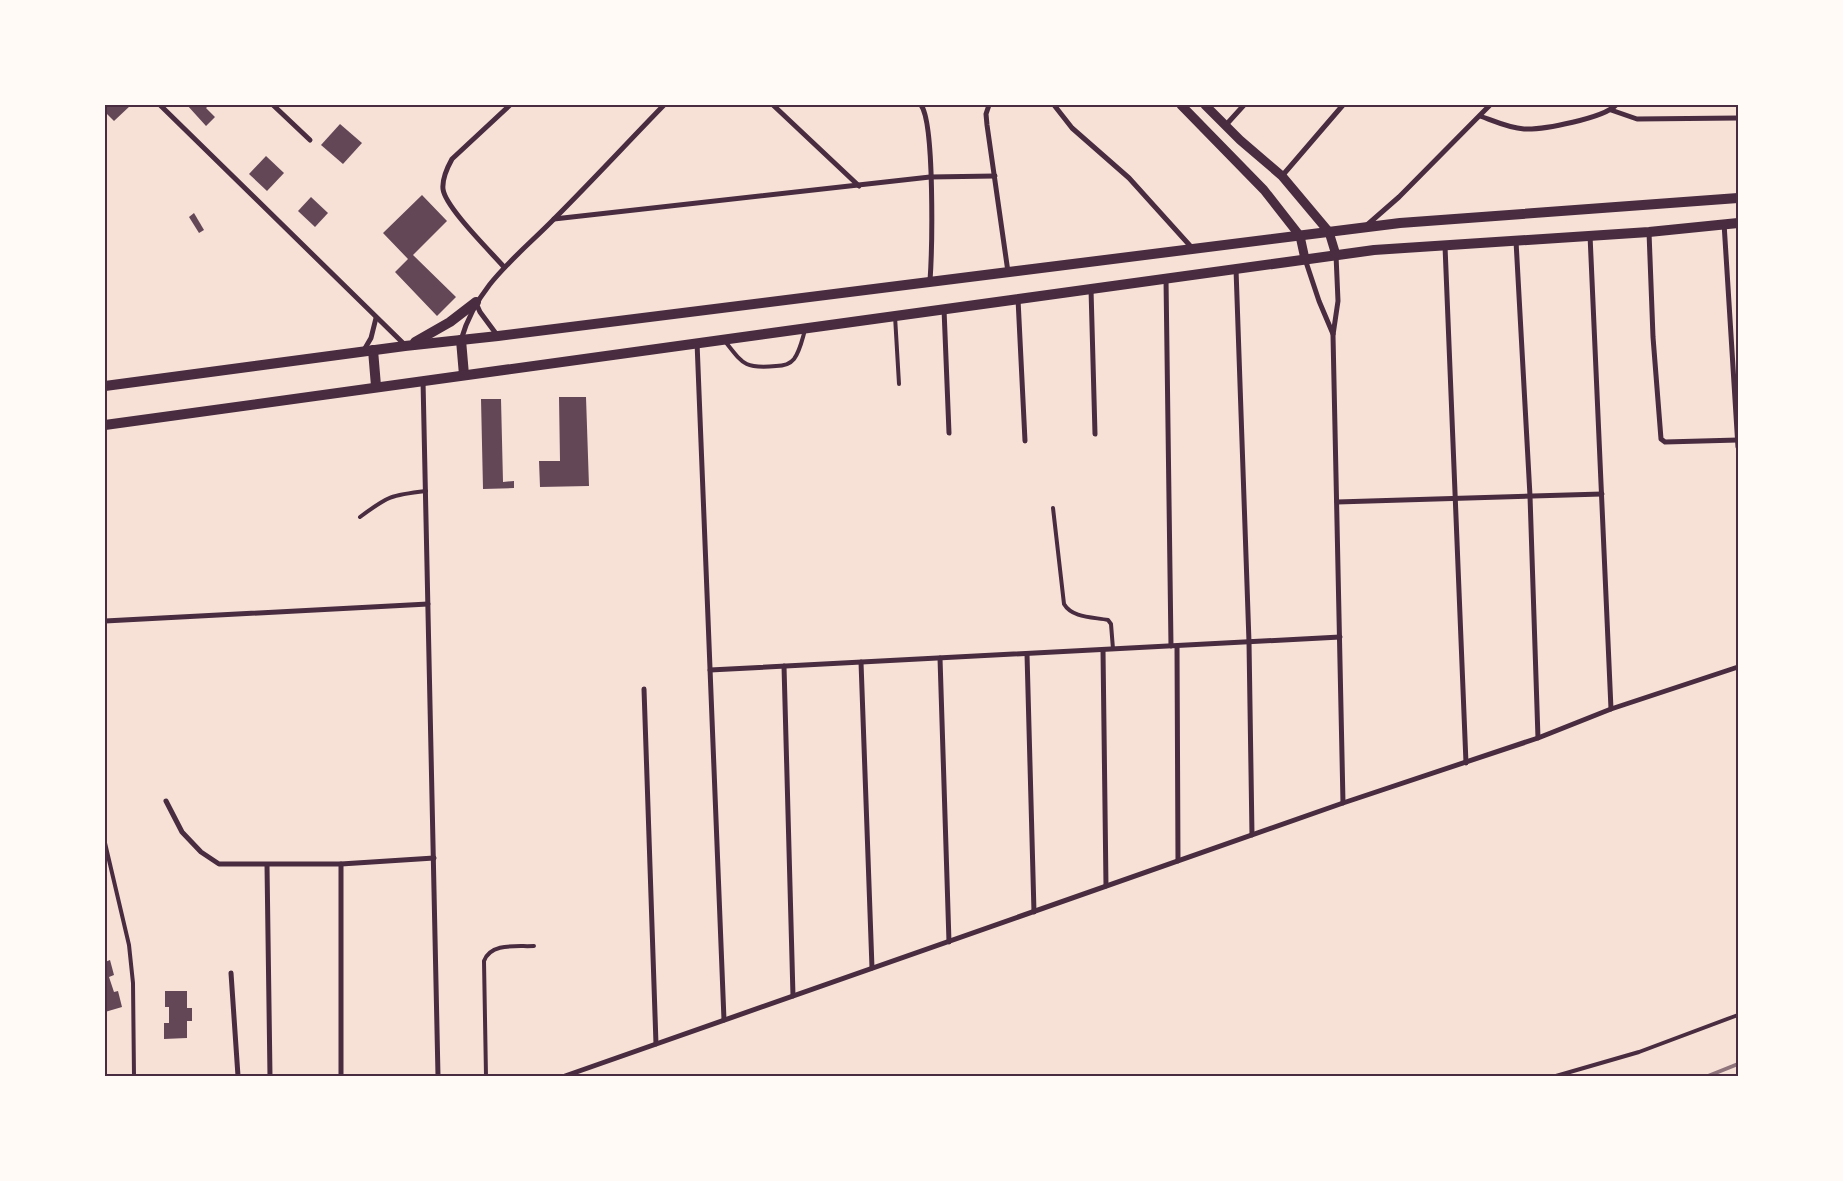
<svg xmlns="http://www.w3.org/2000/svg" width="1843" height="1181" font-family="Lora,serif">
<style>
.building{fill:#644757}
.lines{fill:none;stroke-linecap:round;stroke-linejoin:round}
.service{stroke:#4a2c40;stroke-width:4}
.minor{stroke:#4a2c40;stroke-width:5}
.tertiary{stroke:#4a2c40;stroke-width:9}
.secondary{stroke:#4a2c40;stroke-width:10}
.rail{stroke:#8f747c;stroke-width:4}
.neatline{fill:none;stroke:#4a2c40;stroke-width:2}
</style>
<rect width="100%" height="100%" fill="#f7e1d7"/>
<g class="building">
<path d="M 105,105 L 131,105 L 114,121 L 105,112 Z"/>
<path d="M 187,105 L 209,105 L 206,108 L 215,117 L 206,126 Z"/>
<path d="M 340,124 L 362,143 L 343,164 L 321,145 Z"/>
<path d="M 266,156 L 284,173 L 267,191 L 249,174 Z"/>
<path d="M 422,195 L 447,221 L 413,255 L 456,297 L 437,316 L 395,272 L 408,259 L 383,233 Z"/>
<path d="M 311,197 L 328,213 L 315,227 L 298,211 Z"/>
<path d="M 194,213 L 204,230 L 199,233 L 189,217 Z"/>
<path d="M 559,397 L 586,397 L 589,486 L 540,487 L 539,461 L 560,461 Z"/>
<path d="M 481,399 L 501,399 L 503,482 L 514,481 L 514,488 L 483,489 Z"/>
<path d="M 110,960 L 114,975 L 109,977 L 114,992 L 118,991 L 122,1007 L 105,1012 L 105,962 Z"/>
<path d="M 165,991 L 187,991 L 187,1008 L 192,1008 L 192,1021 L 187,1021 L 187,1038 L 164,1039 L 164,1023 L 169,1023 L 169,1007 L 165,1007 Z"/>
</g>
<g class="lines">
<g class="service">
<path d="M 895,316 L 899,384"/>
<path d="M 724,340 C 743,364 744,369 776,366 C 782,366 790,364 794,359 C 800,351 802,340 805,330"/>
<path d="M 1053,508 L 1064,604 C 1072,618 1093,617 1108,620 L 1111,624 L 1113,649"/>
<path d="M 360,517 C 388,496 391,495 426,491"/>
<path d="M 105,843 L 129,945 L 133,983 L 134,1076"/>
<path d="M 486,1076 L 484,961 C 491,942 518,947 534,946"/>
<path d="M 1556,1076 L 1639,1052 L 1738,1015"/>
</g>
<g class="minor">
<path d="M 160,105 L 405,345"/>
<path d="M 273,105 L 310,140"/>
<path d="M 773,105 L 859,186"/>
<path d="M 921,105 C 935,124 932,252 930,281"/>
<path d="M 989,105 L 986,114 L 987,125 L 1008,272"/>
<path d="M 1054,105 L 1072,128 L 1129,178 L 1193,249"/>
<path d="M 1611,110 L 1637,119 L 1738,118"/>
<path d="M 1480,116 C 1494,121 1509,128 1524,129 C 1543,130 1604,118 1616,105"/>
<path d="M 1225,126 L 1244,105"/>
<path d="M 1282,176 L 1343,105"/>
<path d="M 554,219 L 930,177 L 995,176"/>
<path d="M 1724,223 L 1738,447"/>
<path d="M 1367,225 L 1399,197 L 1490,105"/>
<path d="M 1649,232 L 1653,337 L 1661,439 L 1665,442 L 1738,440"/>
<path d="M 1590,235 L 1611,709"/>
<path d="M 1516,241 L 1530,496 L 1538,738"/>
<path d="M 1445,246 L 1466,763"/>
<path d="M 1336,255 L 1338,301 L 1333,335 L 1343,803"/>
<path d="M 1305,259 L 1319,301 L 1333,334"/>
<path d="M 504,267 C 491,252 445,207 443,189 C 442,179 447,168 452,159 L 510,105"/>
<path d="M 1236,269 L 1249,642 L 1252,835"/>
<path d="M 1166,279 L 1171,646"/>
<path d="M 1091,289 L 1095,434"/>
<path d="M 1018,299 L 1025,441"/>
<path d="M 476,303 L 480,312 L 497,335"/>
<path d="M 944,309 L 949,433"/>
<path d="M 461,340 C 477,284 517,257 555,218 C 592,181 627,143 664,105"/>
<path d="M 697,342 L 724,1020"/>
<path d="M 364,350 L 371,338 L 376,318"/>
<path d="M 423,380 L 438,1076"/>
<path d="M 1337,502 L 1602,494"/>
<path d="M 105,621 L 428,604"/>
<path d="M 1177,646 L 1178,861"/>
<path d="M 1103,650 L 1106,886"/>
<path d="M 1027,654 L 1034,912"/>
<path d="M 940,658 L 949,942"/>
<path d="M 861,662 L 872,968"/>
<path d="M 784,666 L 793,996"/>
<path d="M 710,670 L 1340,637"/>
<path d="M 644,689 L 656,1044"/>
<path d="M 166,801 L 182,832 L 201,852 L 219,864 L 341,864 L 434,858"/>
<path d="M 341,864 L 341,1076"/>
<path d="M 267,865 L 270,1076"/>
<path d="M 231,973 L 238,1076"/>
<path d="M 565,1076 L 1343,803 L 1538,738 L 1611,709 L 1738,667"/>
</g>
<g class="tertiary">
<path d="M 1181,105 L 1264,190 L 1300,236 L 1305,259"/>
<path d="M 1205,105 L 1240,140 L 1282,176 L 1329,232 L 1336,255"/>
</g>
<g class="secondary">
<path d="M 461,340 L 464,375"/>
<path d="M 415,342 L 450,322 L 476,302"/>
<path d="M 373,350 L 376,386"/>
<path d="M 105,386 L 405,346 L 498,336 L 1400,223 L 1738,198"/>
<path d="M 105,425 L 1374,250 L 1649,232 L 1738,223"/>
</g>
<path class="rail" d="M 1708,1076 L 1738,1064"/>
</g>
<rect width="1843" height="1181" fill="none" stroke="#fffaf5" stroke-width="212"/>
<rect x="106" y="106" width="1631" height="969" class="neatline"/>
</svg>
